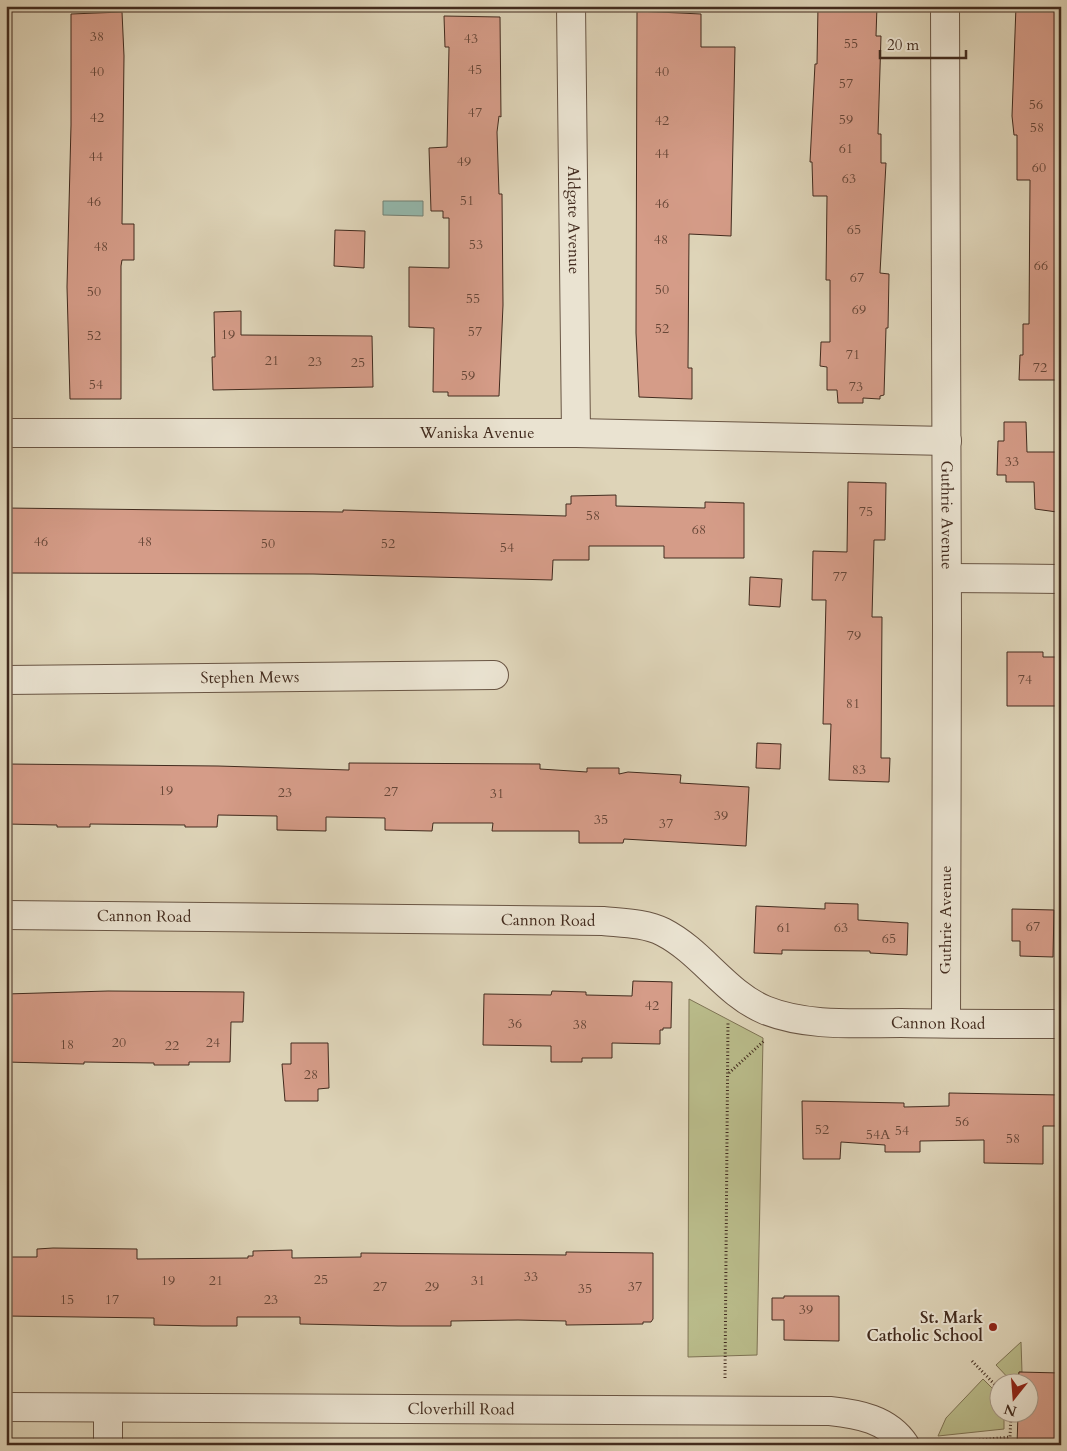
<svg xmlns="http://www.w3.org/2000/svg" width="1067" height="1451" font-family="Cardo,serif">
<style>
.green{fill:#b9bb8a;stroke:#7e7354}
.water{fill:#93b8ad;stroke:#738074}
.building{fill:#d59c88;stroke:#422b1e}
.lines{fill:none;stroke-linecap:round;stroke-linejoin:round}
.minor-casing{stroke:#695544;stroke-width:30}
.path{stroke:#422b1e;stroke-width:3;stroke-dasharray:1 2.5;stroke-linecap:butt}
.minor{stroke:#eae3d1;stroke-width:28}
.poi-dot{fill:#8f2418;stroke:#eae3d1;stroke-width:2}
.labels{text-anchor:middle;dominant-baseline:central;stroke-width:4;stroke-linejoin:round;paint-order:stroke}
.number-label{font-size:14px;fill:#674738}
.street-label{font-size:16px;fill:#422b1e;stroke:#eae3d1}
.poi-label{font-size:16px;font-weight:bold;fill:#422b1e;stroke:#eae3d1;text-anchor:end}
</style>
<rect width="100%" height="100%" fill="#ded4b8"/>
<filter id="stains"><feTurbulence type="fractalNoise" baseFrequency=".004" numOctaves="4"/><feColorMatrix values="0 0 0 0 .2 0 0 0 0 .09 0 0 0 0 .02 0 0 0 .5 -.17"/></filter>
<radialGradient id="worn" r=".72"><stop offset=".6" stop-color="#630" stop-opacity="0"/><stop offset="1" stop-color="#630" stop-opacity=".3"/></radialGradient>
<g class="green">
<path d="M 689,999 L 763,1038 L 757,1355 L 688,1357 Z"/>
<path d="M 1021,1342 L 1022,1372 L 1019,1372 L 1018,1383 L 1013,1383 L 996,1365 Z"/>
<path d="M 983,1379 L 999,1395 L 1000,1414 L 1004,1414 L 1004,1429 L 938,1436 L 946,1418 Z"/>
</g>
<path class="water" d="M 383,201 L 423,201 L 423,216 L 383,215 Z"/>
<g class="building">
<path d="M 818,6 L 877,6 L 876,36 L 881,36 L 878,134 L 881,134 L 881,163 L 886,163 L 880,273 L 889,274 L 888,328 L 886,328 L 884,395 L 880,396 L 880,399 L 863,398 L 863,403 L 838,403 L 837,390 L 827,390 L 827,367 L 820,366 L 821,342 L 830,342 L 830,280 L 826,280 L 827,196 L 813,196 L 812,162 L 810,162 L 815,64 L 817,64 Z"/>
<path d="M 1016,6 L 1061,6 L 1061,380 L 1019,380 L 1020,355 L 1023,355 L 1023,324 L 1029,324 L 1030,180 L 1017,180 L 1017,135 L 1014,135 L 1012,116 Z"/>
<path d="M 637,11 L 701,14 L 701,47 L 735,47 L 731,236 L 689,234 L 688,368 L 692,368 L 692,399 L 639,397 L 636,333 Z"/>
<path d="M 122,12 L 124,56 L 122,224 L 134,224 L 134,260 L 122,260 L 121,266 L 121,399 L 70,399 L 67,287 L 71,125 L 71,14 Z"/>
<path d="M 444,16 L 500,17 L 501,117 L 499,116 L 497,132 L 499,194 L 502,194 L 503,305 L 499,396 L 448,396 L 448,392 L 433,392 L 434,328 L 409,327 L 409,267 L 449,268 L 449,218 L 443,218 L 443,211 L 431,211 L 429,148 L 447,147 L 449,47 L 445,47 Z"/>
<path d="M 335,230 L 365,231 L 364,268 L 334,266 Z"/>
<path d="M 241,311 L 241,335 L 372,336 L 373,387 L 213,390 L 212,357 L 215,357 L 214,312 Z"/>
<path d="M 1004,422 L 1026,422 L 1027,452 L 1060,452 L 1061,510 L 1057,510 L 1057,512 L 1035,509 L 1034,482 L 1006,482 L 1006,475 L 997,475 L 998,441 L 1004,441 Z"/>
<path d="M 848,482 L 886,483 L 885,540 L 874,540 L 872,617 L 882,617 L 881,758 L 890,758 L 889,782 L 829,780 L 831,724 L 823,724 L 826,600 L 812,600 L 813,551 L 847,552 Z"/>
<path d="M 616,495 L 616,506 L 705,508 L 705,502 L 744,503 L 744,558 L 664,558 L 664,546 L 589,546 L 589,560 L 553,560 L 552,580 L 313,574 L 6,573 L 6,508 L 343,512 L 343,510 L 566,516 L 566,504 L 571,504 L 571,496 Z"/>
<path d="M 750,577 L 782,579 L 780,607 L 749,605 Z"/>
<path d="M 1007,652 L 1043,652 L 1043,657 L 1061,657 L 1061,706 L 1007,706 Z"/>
<path d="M 757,743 L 781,744 L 780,769 L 756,768 Z"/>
<path d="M 349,763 L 540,764 L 540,769 L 587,772 L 587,768 L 619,768 L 619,774 L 628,772 L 681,775 L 680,783 L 749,787 L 746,846 L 624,839 L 623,843 L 579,843 L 579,831 L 492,831 L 493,823 L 433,823 L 432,831 L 385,830 L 385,818 L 326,817 L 326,831 L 277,830 L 277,816 L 218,815 L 217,827 L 185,827 L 185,825 L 90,824 L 90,827 L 57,827 L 57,825 L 6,824 L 6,764 L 218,766 L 349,770 Z"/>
<path d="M 825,903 L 858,904 L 858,920 L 908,923 L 907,955 L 870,953 L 870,951 L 782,950 L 782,954 L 754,953 L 756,906 L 825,909 Z"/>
<path d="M 1012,909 L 1054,910 L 1053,957 L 1020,956 L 1020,941 L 1012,941 Z"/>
<path d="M 633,981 L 672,982 L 671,1028 L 663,1028 L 663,1030 L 660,1030 L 660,1044 L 612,1043 L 612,1058 L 582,1058 L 582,1062 L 551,1062 L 551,1046 L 483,1045 L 484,994 L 551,995 L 552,991 L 586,992 L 586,995 L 632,996 Z"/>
<path d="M 108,991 L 244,992 L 243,1022 L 231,1022 L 230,1062 L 189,1062 L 189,1065 L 154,1065 L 154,1063 L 84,1062 L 84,1064 L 6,1062 L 6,994 Z"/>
<path d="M 291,1043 L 328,1043 L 329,1088 L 318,1089 L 318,1101 L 285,1101 L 282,1064 L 291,1064 Z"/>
<path d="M 949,1093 L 1061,1095 L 1061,1126 L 1043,1126 L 1043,1164 L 984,1163 L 984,1140 L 920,1141 L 920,1152 L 885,1152 L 885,1145 L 841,1142 L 840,1159 L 803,1159 L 802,1101 L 904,1103 L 904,1107 L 949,1106 Z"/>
<path d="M 53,1248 L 137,1249 L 137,1259 L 248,1258 L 248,1256 L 253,1256 L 253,1251 L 292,1250 L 292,1258 L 361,1257 L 361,1253 L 566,1255 L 566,1252 L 653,1253 L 653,1319 L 651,1322 L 643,1322 L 643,1324 L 566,1325 L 566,1321 L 518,1320 L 451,1321 L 451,1326 L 398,1326 L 300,1324 L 300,1317 L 237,1317 L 237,1326 L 202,1326 L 154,1325 L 154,1318 L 6,1316 L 6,1257 L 37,1257 L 37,1249 Z"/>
<path d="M 784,1296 L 839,1296 L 839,1341 L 784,1340 L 784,1320 L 772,1320 L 772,1298 L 784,1298 Z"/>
<path d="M 1019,1372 L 1061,1373 L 1061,1445 L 1017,1445 L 1018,1414 L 1030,1414 L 1030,1384 L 1018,1384 Z"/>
</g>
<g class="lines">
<defs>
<g id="minor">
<path id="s1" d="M 571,6 L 576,433"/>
<path id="s2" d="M 945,6 L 947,623 L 946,1023"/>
<path id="s3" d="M 6,433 L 576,433 L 947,441"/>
<path d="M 947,578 L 1061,579"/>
<path id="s4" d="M 6,680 L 494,675"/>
<path id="s5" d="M 6,915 L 603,921 C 623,923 645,923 663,932 C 702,952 725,993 765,1010 C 807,1027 857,1023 901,1023 C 954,1024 1007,1024 1061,1024"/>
<path id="s6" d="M 6,1407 L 830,1411 C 858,1414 888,1419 905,1445"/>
<path d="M 108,1445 L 108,1408"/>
</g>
</defs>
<use href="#minor" class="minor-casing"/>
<g class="path">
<path d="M 729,1073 L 765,1040"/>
<path d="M 972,1361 L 1000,1390"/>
<path d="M 725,1378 L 728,1021"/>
<path d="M 941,1444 L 1010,1437 L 1011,1414"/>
</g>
<use href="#minor" class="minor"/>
</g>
<circle class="poi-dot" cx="993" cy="1327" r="5"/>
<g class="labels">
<g class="number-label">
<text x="97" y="36">38</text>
<text x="471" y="38">43</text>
<text x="851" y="43">55</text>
<text x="475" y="69">45</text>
<text x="97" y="71">40</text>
<text x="662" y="71">40</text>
<text x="846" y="83">57</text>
<text x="1036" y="104">56</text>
<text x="475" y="112">47</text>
<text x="97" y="117">42</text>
<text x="846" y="119">59</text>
<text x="662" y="120">42</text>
<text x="1037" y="127">58</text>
<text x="846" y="148">61</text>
<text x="662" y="153">44</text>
<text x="96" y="156">44</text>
<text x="464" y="161">49</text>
<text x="1039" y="167">60</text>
<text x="849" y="178">63</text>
<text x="467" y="200">51</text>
<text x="94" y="201">46</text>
<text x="662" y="203">46</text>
<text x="854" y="229">65</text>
<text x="661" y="239">48</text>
<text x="476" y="244">53</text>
<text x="101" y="246">48</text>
<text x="1041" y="265">66</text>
<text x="857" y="277">67</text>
<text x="662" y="289">50</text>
<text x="94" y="291">50</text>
<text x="473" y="298">55</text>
<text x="859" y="309">69</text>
<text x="662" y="328">52</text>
<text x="475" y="331">57</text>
<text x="228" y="334">19</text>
<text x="94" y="335">52</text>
<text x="853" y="354">71</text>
<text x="272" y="360">21</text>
<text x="315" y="361">23</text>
<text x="358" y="362">25</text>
<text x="1040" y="367">72</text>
<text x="468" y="375">59</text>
<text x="96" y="384">54</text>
<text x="856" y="386">73</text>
<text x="1012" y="461">33</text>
<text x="866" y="511">75</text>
<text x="593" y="515">58</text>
<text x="699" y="529">68</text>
<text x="41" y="541">46</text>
<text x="145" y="541">48</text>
<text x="268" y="543">50</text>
<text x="388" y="543">52</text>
<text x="507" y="547">54</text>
<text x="840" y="576">77</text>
<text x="854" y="635">79</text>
<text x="1025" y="679">74</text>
<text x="853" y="703">81</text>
<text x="859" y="769">83</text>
<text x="166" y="790">19</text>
<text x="391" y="791">27</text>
<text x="285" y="792">23</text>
<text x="497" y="793">31</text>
<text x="721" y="815">39</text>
<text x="601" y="819">35</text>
<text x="666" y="823">37</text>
<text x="1033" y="926">67</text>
<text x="784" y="927">61</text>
<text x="841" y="927">63</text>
<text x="889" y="938">65</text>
<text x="652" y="1005">42</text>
<text x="515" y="1023">36</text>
<text x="580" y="1024">38</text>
<text x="119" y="1042">20</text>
<text x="213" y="1042">24</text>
<text x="67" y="1044">18</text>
<text x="172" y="1045">22</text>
<text x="311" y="1074">28</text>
<text x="962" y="1121">56</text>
<text x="822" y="1129">52</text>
<text x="902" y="1130">54</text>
<text x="878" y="1134">54A</text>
<text x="1013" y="1138">58</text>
<text x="531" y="1276">33</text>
<text x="321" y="1279">25</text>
<text x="168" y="1280">19</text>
<text x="216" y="1280">21</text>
<text x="478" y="1280">31</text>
<text x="380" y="1286">27</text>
<text x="432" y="1286">29</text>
<text x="635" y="1286">37</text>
<text x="585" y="1288">35</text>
<text x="67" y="1299">15</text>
<text x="112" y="1299">17</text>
<text x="271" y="1299">23</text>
<text x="806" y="1309">39</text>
</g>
<g class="street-label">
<text stroke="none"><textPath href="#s1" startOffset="214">Aldgate Avenue</textPath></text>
<text stroke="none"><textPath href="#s3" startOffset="471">Waniska Avenue</textPath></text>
<text stroke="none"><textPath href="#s2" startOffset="509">Guthrie Avenue</textPath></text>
<text stroke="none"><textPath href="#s4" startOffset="244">Stephen Mews</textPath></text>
<text stroke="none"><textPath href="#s5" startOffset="138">Cannon Road</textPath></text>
<text stroke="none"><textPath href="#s5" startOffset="542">Cannon Road</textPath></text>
<text transform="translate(946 920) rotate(-90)">Guthrie Avenue</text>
<text stroke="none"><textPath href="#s5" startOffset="962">Cannon Road</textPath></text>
<text stroke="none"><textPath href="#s6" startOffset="455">Cloverhill Road</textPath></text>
</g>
<g class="poi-label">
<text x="983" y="1318">St. Mark<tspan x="983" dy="18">Catholic School</tspan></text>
</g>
</g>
<rect width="1067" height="1451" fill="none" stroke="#ded4b8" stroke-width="25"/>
<rect x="8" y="8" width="1052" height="1436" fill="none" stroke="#422b1e" stroke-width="2.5"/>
<rect x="12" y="12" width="1042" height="1426" fill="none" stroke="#422b1e"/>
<g transform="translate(1014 1398) rotate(197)"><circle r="24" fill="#eae3d1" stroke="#a79989"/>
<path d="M0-4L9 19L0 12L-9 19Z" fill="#8f2418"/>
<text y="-8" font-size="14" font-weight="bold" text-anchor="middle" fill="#422b1e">N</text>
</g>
<path d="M880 50v8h86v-8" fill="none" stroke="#422b1e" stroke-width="2.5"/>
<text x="887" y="50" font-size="15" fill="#422b1e" stroke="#eae3d1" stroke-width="4" paint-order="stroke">20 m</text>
<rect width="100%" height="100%" filter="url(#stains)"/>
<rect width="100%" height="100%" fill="url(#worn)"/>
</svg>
